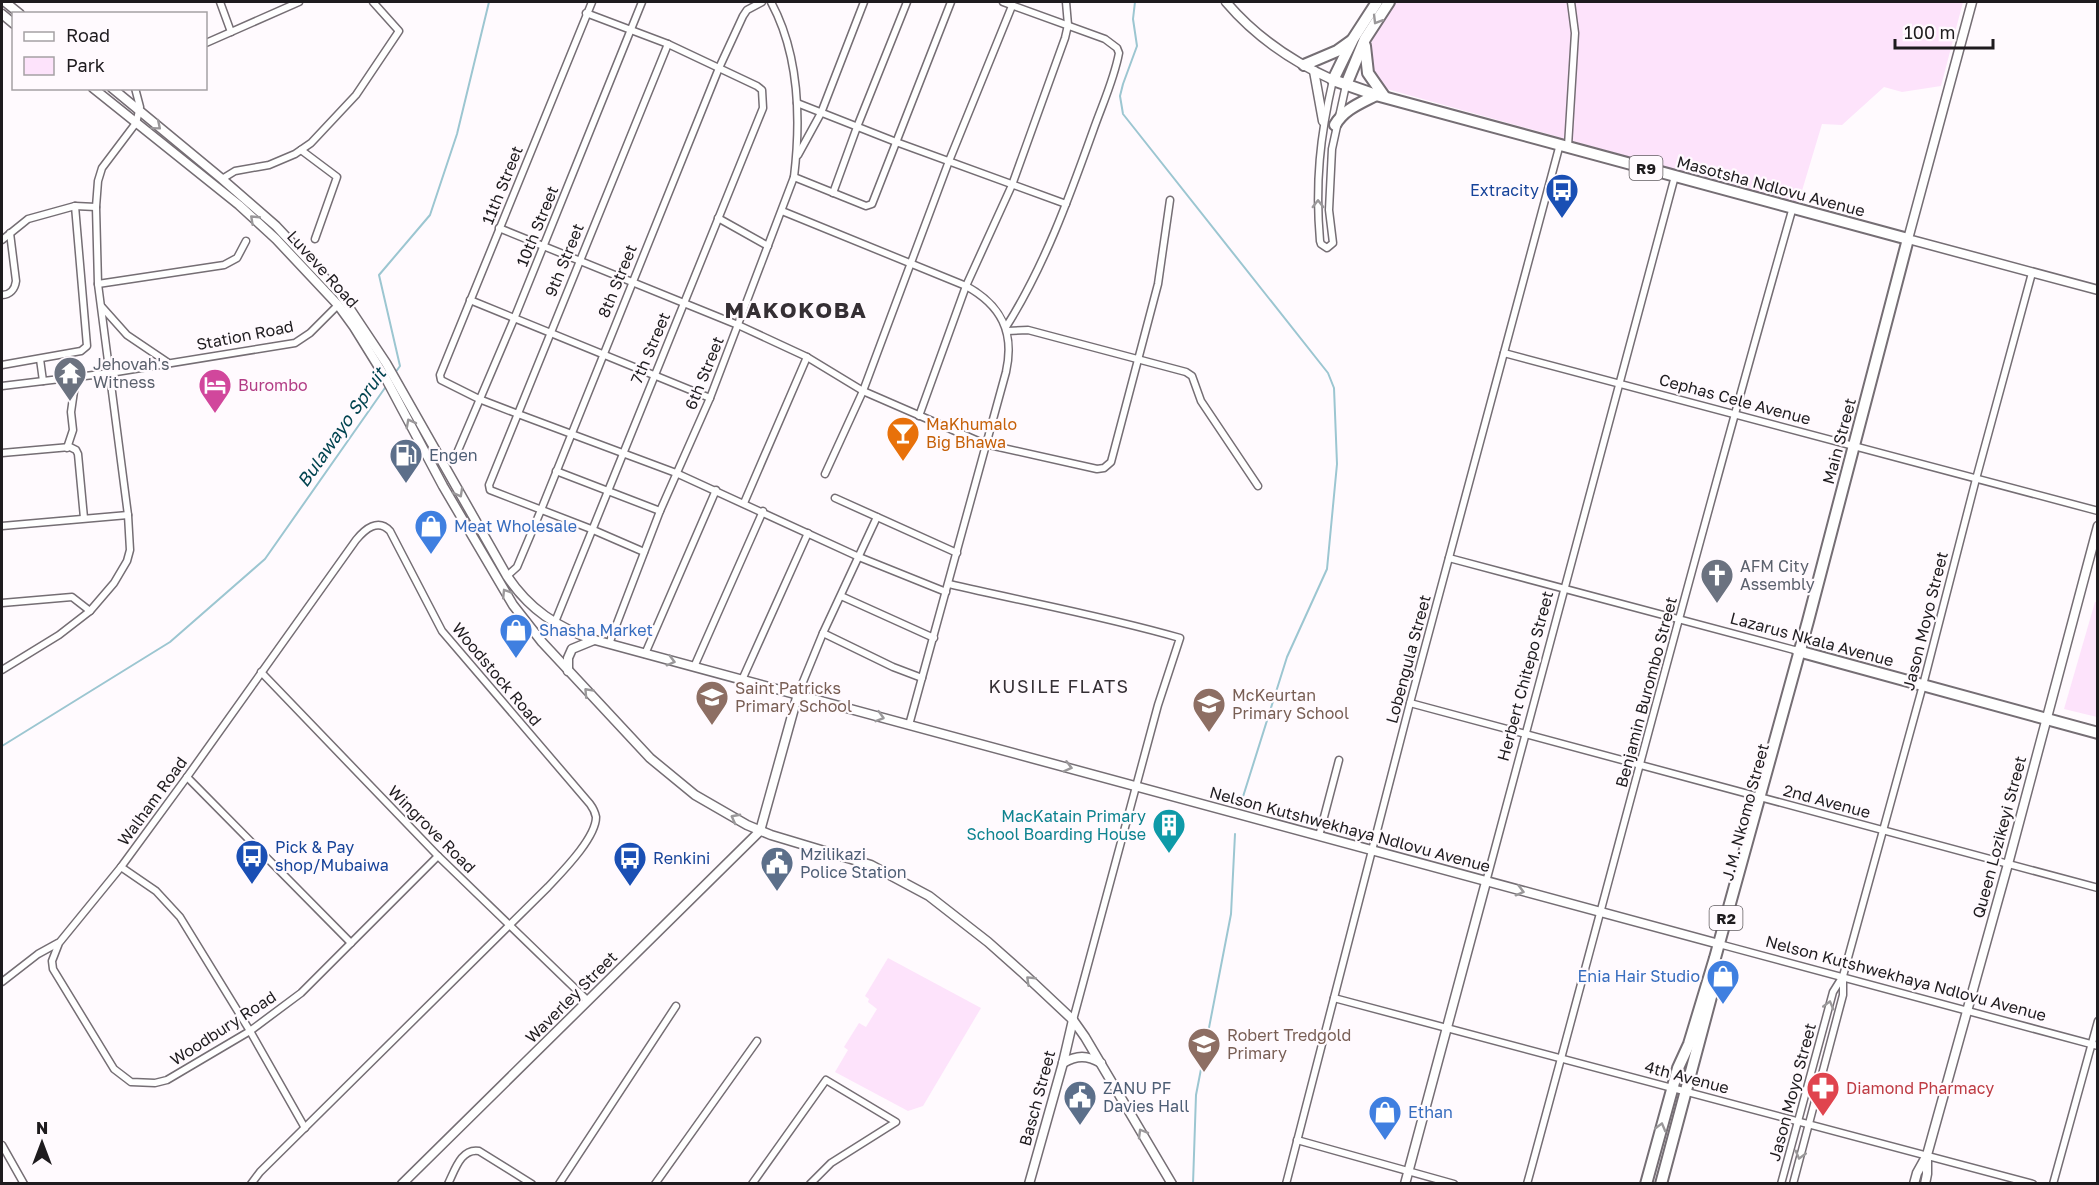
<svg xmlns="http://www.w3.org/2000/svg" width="2099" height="1185" font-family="'Golos Text',sans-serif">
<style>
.green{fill:#fde3fb}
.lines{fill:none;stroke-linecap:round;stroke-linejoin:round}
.stream{stroke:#9cc6d1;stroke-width:2}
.street-casing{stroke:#756e74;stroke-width:9}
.secondary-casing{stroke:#756e74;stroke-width:11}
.highway-casing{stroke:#756e74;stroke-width:14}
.street{stroke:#fff;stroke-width:6}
.secondary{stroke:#fff;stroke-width:8}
.highway{stroke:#fff;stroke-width:10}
.oneway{stroke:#9a989a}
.labels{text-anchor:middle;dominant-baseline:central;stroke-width:4.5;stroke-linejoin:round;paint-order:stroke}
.shield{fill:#fffafe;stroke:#625e61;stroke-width:1.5}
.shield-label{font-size:15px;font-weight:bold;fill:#1e1b1e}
.street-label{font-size:16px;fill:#1e1b1e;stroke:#fffafe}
.transit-label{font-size:16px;fill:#164399;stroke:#fffafe;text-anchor:start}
.worship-label{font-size:16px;fill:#5b616d;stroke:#fffafe;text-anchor:start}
.hotel-label{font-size:16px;fill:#b23c85;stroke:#fffafe;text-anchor:start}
.food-label{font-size:16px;fill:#c56008;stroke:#fffafe;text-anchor:start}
.service-label{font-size:16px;fill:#4e5e75;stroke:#fffafe;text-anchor:start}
.shop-label{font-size:16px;fill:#366cbe;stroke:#fffafe;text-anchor:start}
.education-label{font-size:16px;fill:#785e54;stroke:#fffafe;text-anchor:start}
.culture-label{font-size:16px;fill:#0d838f;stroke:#fffafe;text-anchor:end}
.health-label{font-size:16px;fill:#be3a42;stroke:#fffafe;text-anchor:start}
.water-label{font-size:18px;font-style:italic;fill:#024450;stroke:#fffafe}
.neighbourhood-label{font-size:18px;letter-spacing:1.5px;fill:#352f34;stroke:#fffafe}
.district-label{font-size:22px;font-weight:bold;letter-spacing:1.5px;fill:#352f34;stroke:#fffafe}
</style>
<rect width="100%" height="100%" fill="#fffafe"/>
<g class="green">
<path d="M 1397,2 L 1963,2 L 1941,86 L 1902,92 L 1884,87 L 1842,125 L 1822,124 L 1798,204 L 1387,89 C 1350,58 1377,32 1397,2 Z"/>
<path d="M 2095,602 L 2098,602 L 2097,717 L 2064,709 Z"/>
<path d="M 888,958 L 981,1008 L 923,1106 L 908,1111 L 835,1072 L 848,1050 L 844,1047 L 859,1023 L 866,1027 L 877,1009 L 868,1002 L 869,999 L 865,996 Z"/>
</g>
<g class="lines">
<g class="stream">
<path d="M 1135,2 L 1133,19 L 1137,46 L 1123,84 L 1120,96 L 1123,114 L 1328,373 L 1334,388 L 1337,464 L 1327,569 L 1287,657 L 1241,803"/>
<path d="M 395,373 L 400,366 L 379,275 L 430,215 L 457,134 L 489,2"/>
<path d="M 2,746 L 170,642 L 265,559 L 387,385"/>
<path d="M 1193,1184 L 1196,1095 L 1231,914 L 1235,834"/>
</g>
<defs>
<g id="street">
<path d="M 220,2 L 231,32"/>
<path d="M 592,2 L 440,375 L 441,380 L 479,399 L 518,414 L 676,473 L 859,557 L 946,592"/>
<path d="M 1003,2 L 1105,39 L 1117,48 L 1119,53 C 1114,80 1102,105 1093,131 C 1069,198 1044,267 1006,327"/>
<path d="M 206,43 L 299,2"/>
<path d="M 1333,80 C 1320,136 1315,183 1320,241 L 1321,244 L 1327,248 L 1333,243 L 1329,210 L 1332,149 L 1346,85"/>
<path d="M 797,103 L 896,142 L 1066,204"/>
<path d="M 1568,146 L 1575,33 L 1571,2"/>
<path d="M 301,150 L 337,177 L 315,239"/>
<path d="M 798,155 L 821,113 L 864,2"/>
<path d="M 794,177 L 866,206 L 872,204 L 951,2"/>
<path d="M 222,179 L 235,171 L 269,165 L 295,154 L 311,143 L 356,95 L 399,31 L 373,2"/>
<path d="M 833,193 L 857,127 L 907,2"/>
<path d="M 782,211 L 966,286 C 1001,305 1015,332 1006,372 L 909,725"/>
<path d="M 718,218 L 768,246"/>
<path d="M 499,228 L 738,325 L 807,357 L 863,391 L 985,444 L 1097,469 L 1104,468 L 1111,462 L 1158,284 L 1170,200"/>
<path d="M 2,240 L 28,219 L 75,206 L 96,207"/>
<path d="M 98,284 L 224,265 L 237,258 L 246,241"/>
<path d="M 2,295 C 10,295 15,289 16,281 L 10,233"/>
<path d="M 470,300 L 710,398"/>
<path d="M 102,307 L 127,335 L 167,362"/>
<path d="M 1007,331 L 1028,330 L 1186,372 L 1192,376 L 1201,401 L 1258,486"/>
<path d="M 1504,353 L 2098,511"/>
<path d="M 40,359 L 43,381"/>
<path d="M 2,365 L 81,351 L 87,346 L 75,206"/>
<path d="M 2,386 L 110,373 L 295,343 L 310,333 L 338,305"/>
<path d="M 919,416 L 966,286 L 1012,185 L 1065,38 L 1068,25 L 1066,2"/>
<path d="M 67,448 L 73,430 L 71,412 L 76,377"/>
<path d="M 2,453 L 70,447 L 76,450 L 78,454 L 84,518"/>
<path d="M 454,460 L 514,319 L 642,2"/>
<path d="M 556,471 L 660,511"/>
<path d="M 825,474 L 863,391 L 949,161 L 1012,6"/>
<path d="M 835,498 L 957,553"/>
<path d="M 744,503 L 807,357"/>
<path d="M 2,526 L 128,515"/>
<path d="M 644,552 L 591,529 L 490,490 L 489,485 L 668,44"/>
<path d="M 1449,558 L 1798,651"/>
<path d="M 507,576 L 517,567 L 541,510 L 719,68 L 743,16 L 747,10 L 762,2"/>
<path d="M 949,584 C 1026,602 1104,616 1180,638 L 1158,705 L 1073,1020"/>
<path d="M 841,596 L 934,638"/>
<path d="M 2,603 L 72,597 L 90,611"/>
<path d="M 555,622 L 763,108 L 762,90 L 757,86 L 668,44 L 586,13"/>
<path d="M 823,633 L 893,667 L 922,678"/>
<path d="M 609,644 L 660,511 L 710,398 L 794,177 C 801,119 799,54 771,2"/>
<path d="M 645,654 L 716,490"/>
<path d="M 694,667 L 763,511"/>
<path d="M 2,670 L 59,635 L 90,611 L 114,583 L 127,561 L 130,550 L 128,515 L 98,284 L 96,207 L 98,181 L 102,168 L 136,123 L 140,107 L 135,88"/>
<path d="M 261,672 L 438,856 L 588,1001"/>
<path d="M 742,680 L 808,533"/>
<path d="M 798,694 L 823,633 L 877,517"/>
<path d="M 1410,703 L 2098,888"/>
<path d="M 187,777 L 351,943"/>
<path d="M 1319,836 L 1339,760"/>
<path d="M 121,867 L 156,891 L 180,917 L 250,1031 L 305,1128"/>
<path d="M 1486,882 L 1675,176"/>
<path d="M 1719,944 L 2098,1046"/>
<path d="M 2,982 L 38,954 L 58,943"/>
<path d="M 1334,998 L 2033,1184"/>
<path d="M 1297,1140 L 1454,1184"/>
<path d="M 2,1145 L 24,1184"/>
<path d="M 251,1184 L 260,1172 L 548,887 C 562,872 596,838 596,817 C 595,812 593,808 590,804 L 442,631 L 390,531 C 378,518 365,529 356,540 L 187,777 L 121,867 L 59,943 L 52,961 L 53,969 L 114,1069 L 131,1082 L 155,1083 L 167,1080 L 250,1031 L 301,993 L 438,856"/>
<path d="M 448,1184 C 455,1170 461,1148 479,1151 L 532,1184"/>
<path d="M 559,1184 L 676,1006"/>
<path d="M 655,1184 L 757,1041"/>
<path d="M 752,1184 L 826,1080 L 896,1122 L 831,1163 L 810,1184"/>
<path d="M 1286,1184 L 1410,703 L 1560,144"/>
<path d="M 1527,1184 C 1616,858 1700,531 1793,207"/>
<path d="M 1781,1184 L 1833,992 L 1843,976"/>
<path d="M 1793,1184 L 1843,995 L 1843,976 L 1923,685 L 1976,479 L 2032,273"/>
<path d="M 2053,1184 L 2098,1021"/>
</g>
<g id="secondary">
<path d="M 5,2 L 20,14"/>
<path d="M 1226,2 C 1254,35 1293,62 1333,80"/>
<path d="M 1972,2 L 1908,239 L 2098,290"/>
<path d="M 2,14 L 14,24"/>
<path d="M 1314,71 L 1323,121"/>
<path d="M 93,88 L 239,205 L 276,239 L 338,305 L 354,327 L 385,377 L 443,486 L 513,605 L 542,642 L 650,758 L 695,795 L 747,825 L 771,835 L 871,865 L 929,896 L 988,942 L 1024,974 L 1073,1020 L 1085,1037 L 1172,1184"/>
<path d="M 112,88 L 222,179 L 276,226 L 340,294 L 386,363 L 507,576 C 529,609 557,628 595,640 L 1719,944"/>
<path d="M 568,671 L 568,658 L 572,649 L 594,640"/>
<path d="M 1063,1063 C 1077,1055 1087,1055 1101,1063"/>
<path d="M 402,1184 L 760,831 L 798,694"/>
<path d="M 1029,1184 L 1063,1063 L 1073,1020"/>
<path d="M 1405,1184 L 1486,882"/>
<path d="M 1914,1184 L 1917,1173 L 1927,1155 L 2008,864 L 2098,526"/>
<path d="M 1925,1184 L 1927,1174 L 1927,1156"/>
</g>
<g id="highway">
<path d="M 1377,2 L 1353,39 L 1333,80 L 1376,95 L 1908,239 L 1808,621 L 1715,958 L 1689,1044 L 1678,1068 L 1646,1184"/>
<path d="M 1365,46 L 1368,73 L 1384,96"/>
<path d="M 1304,65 L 1337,51 L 1351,41"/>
<path d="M 1346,85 L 1365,39 L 1389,2"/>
<path d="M 1335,125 C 1344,109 1361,103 1376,95"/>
<path d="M 1798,651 L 2098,733"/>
<path d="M 1661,1184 L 1716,978"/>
</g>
</defs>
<use href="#street" class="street-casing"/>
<use href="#secondary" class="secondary-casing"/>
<use href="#highway" class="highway-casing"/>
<use href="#street" class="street"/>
<use href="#secondary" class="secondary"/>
<use href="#highway" class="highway"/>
</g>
<defs><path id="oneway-chevron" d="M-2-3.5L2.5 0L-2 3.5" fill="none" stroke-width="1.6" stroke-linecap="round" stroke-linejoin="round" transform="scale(1.5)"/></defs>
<g class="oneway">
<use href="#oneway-chevron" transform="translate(1377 20) rotate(121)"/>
<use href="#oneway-chevron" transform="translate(157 126) rotate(40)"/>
<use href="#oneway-chevron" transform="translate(1318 204) rotate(-90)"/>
<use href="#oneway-chevron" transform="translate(254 219) rotate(-137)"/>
<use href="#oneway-chevron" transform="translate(410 423) rotate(-118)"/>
<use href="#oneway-chevron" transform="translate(459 493) rotate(61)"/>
<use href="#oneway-chevron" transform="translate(506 593) rotate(-122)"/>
<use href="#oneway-chevron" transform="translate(671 661) rotate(15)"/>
<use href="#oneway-chevron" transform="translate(588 692) rotate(-133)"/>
<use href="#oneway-chevron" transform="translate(880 717) rotate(16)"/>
<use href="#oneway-chevron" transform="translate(1068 767) rotate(15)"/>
<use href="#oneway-chevron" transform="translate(735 818) rotate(-152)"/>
<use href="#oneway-chevron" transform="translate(1520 891) rotate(15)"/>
<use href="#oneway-chevron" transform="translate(1030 980) rotate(-136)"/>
<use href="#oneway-chevron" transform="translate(1829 1005) rotate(-75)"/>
<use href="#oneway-chevron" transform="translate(1661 1127) rotate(-75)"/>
<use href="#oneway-chevron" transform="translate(1142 1133) rotate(-120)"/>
<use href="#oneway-chevron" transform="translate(1800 1155) rotate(105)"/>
</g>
<defs>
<symbol id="bus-pin" viewBox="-11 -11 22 30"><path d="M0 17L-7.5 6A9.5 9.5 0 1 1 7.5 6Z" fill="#1a4fb4" stroke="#fffafe"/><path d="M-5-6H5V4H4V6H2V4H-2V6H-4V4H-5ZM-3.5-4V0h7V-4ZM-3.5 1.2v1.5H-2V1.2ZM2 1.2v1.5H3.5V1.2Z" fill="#fff"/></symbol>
<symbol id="temple-pin" viewBox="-11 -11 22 30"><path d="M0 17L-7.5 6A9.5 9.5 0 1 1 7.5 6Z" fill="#6b7280" stroke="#fffafe"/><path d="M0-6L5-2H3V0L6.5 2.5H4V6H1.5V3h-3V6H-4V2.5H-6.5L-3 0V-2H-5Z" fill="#fff"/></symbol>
<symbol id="hotel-pin" viewBox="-11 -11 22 30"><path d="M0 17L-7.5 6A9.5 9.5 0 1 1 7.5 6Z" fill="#d1479c" stroke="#fffafe"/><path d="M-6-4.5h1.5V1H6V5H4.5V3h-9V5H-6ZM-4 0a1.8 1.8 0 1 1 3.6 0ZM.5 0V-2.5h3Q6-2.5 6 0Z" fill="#fff"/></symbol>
<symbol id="bar-pin" viewBox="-11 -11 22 30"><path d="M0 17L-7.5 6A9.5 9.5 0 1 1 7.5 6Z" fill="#e8710a" stroke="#fffafe"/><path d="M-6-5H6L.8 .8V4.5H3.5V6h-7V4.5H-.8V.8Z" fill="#fff"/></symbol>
<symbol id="fuel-pin" viewBox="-11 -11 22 30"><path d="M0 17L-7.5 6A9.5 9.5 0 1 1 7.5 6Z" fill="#5c6f8a" stroke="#fffafe"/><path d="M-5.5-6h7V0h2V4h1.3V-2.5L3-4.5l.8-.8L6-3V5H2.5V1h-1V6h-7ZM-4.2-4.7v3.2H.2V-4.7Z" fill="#fff"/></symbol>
<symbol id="shop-pin" viewBox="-11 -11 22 30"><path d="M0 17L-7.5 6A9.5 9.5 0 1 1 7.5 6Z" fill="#3f7fe0" stroke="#fffafe"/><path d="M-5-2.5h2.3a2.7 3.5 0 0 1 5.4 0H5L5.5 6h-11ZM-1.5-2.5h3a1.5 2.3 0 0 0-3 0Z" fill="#fff"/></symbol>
<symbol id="church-pin" viewBox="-11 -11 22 30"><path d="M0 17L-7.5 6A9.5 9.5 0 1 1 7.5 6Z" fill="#6b7280" stroke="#fffafe"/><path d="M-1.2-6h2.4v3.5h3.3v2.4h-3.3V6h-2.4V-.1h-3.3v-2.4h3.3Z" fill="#fff"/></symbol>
<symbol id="school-pin" viewBox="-11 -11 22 30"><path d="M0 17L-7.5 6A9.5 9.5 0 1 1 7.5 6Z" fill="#8d6e63" stroke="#fffafe"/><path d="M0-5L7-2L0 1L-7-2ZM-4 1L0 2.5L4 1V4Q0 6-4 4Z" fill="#fff"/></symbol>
<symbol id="building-pin" viewBox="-11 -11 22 30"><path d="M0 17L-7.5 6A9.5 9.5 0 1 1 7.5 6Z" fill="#0f9aa8" stroke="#fffafe"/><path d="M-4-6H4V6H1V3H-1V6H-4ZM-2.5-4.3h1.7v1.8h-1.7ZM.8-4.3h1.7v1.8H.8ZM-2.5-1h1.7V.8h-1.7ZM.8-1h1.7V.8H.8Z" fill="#fff"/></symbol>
<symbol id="civic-pin" viewBox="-11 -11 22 30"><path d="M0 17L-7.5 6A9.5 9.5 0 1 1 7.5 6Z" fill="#5c6f8a" stroke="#fffafe"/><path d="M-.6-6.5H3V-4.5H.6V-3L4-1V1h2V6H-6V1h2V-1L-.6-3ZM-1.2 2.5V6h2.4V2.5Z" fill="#fff"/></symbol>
<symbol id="pharmacy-pin" viewBox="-11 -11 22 30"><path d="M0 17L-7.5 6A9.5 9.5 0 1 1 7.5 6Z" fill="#e0444e" stroke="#fffafe"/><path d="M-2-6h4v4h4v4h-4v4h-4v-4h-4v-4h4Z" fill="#fff"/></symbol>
</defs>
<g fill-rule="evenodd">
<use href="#bus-pin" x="1543" y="171" width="38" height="52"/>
<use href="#temple-pin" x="51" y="354" width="38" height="52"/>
<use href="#hotel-pin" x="196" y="366" width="38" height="52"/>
<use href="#bar-pin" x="884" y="414" width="38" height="52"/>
<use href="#fuel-pin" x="387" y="436" width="38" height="52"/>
<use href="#shop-pin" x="412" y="507" width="38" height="52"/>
<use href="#church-pin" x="1698" y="556" width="38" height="52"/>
<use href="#shop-pin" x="497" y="611" width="38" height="52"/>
<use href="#school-pin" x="693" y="678" width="38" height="52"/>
<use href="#school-pin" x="1190" y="685" width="38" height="52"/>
<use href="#building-pin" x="1150" y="806" width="38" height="52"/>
<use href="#bus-pin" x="233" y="837" width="38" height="52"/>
<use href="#bus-pin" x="611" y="839" width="38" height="52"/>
<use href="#civic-pin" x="758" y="844" width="38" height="52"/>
<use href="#shop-pin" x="1704" y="957" width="38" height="52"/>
<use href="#school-pin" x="1185" y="1025" width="38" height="52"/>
<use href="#pharmacy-pin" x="1804" y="1069" width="38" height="52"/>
<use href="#civic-pin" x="1061" y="1078" width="38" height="52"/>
<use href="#shop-pin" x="1366" y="1093" width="38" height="52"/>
</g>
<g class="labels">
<g class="shield">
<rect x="1629.5" y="156" width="33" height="24" rx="4.5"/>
<rect x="1709.5" y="906" width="33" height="24" rx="4.5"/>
</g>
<g class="shield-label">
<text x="1646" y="168">R9</text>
<text x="1726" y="918">R2</text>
</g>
<g class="street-label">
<text transform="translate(502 185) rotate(-68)">11th Street</text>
<text transform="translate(1771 186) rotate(15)">Masotsha Ndlovu Avenue</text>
<text transform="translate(537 226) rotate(-68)">10th Street</text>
<text transform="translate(564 260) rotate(-68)">9th Street</text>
<text transform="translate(323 269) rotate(48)">Luveve Road</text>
<text transform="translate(617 281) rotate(-68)">8th Street</text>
<text transform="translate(245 335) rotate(-11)">Station Road</text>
<text transform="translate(650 348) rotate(-67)">7th Street</text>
<text transform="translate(704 373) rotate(-68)">6th Street</text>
<text transform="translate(1735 399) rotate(15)">Cephas Cele Avenue</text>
<text transform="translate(1839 441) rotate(-75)">Main Street</text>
<text transform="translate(1925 621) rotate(-76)">Jason Moyo Street</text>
<text transform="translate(1812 639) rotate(15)">Lazarus Nkala Avenue</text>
<text transform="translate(1408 659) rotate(-75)">Lobengula Street</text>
<text transform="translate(497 674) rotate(50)">Woodstock Road</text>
<text transform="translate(1525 676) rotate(-75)">Herbert Chitepo Street</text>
<text transform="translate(1646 692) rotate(-75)">Benjamin Burombo Street</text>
<text transform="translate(152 801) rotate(-54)">Walham Road</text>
<text transform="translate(1827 801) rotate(15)">2nd Avenue</text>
<text transform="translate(1745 812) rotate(-75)">J.M. Nkomo Street</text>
<text transform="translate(432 829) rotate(45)">Wingrove Road</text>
<text transform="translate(1350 829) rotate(15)">Nelson Kutshwekhaya Ndlovu Avenue</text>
<text transform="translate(1999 837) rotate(-75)">Queen Lozikeyi Street</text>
<text transform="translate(1906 978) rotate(15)">Nelson Kutshwekhaya Ndlovu Avenue</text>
<text transform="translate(571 997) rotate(-45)">Waverley Street</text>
<text transform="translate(223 1028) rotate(-33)">Woodbury Road</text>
<text transform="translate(1687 1077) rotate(15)">4th Avenue</text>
<text transform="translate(1792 1092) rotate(-75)">Jason Moyo Street</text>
<text transform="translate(1037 1098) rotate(-75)">Basch Street</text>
</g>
<g class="transit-label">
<text x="1539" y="190" text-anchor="end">Extracity</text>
<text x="275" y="847">Pick &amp; Pay<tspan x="275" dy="18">shop/Mubaiwa</tspan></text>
<text x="653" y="858">Renkini</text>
</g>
<g class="worship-label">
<text x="93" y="364">Jehovah's<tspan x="93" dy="18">Witness</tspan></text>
<text x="1740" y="566">AFM City<tspan x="1740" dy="18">Assembly</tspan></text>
</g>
<g class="hotel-label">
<text x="238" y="385">Burombo</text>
</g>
<g class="food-label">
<text x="926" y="424">MaKhumalo<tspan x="926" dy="18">Big Bhawa</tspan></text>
</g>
<g class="service-label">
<text x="429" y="455">Engen</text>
<text x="800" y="854">Mzilikazi<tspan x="800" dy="18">Police Station</tspan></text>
<text x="1103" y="1088">ZANU PF<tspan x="1103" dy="18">Davies Hall</tspan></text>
</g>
<g class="shop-label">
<text x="454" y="526">Meat Wholesale</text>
<text x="539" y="630">Shasha Market</text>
<text x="1700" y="976" text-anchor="end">Enia Hair Studio</text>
<text x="1408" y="1112">Ethan</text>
</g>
<g class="education-label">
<text x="735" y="688">Saint Patricks<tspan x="735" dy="18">Primary School</tspan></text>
<text x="1232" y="695">McKeurtan<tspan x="1232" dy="18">Primary School</tspan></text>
<text x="1227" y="1035">Robert Tredgold<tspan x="1227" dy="18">Primary</tspan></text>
</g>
<g class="culture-label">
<text x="1146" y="816">MacKatain Primary<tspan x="1146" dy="18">School Boarding House</tspan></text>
</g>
<g class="health-label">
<text x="1846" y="1088">Diamond Pharmacy</text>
</g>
<g class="water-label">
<text transform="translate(341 427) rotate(-55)">Bulawayo Spruit</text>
</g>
<g class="neighbourhood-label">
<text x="1059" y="686">KUSILE FLATS</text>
</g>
<g class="district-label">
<text x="796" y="309">MAKOKOBA</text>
</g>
</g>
<rect width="2099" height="1185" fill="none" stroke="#1e1b1e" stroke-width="6"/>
<rect x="12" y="12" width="195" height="78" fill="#fffafe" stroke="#a5a1a4" stroke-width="1.5"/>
<rect x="24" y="32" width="30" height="9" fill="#ffffff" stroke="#a5a1a4" stroke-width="1.5"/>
<text x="66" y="42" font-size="18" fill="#1e1b1e">Road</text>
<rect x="24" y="57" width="30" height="18" fill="#fde3fb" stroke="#a5a1a4" stroke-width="1.5"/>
<text x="66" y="72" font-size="18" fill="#1e1b1e">Park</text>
<g transform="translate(42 1143)" stroke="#fffafe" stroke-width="4.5" paint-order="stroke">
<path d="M0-4.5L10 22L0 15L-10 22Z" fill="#1e1b1e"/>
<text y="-9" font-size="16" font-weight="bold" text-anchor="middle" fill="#1e1b1e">N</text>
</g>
<path d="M1895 39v9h98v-9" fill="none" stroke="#1e1b1e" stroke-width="3"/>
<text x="1904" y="39" font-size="18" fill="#1e1b1e" stroke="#fffafe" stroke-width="4.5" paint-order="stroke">100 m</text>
</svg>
